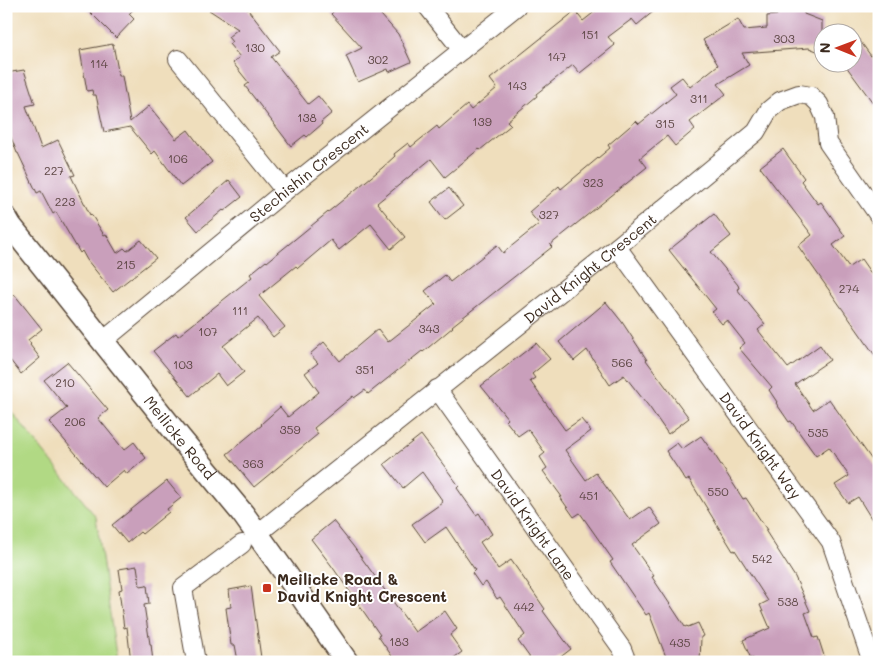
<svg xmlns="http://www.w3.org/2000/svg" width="885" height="668" font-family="Mali,sans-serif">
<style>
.green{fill:#b1d984;stroke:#768251}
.building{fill:#c99fbb}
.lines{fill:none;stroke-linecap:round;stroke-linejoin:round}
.minor-casing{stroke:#564536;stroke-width:20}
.tertiary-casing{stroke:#564536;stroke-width:25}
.minor{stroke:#fff;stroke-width:18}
.tertiary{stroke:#fff;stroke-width:22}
.poi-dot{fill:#c8321e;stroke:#fff;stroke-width:2}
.labels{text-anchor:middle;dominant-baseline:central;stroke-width:4;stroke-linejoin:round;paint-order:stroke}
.number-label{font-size:12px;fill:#5e4745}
.street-label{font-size:15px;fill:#3b2a1e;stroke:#fff}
.poi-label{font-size:15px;font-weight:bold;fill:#3b2a1e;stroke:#fff;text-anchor:start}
</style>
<rect width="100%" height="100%" fill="#fff"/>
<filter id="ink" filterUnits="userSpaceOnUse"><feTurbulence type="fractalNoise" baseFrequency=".02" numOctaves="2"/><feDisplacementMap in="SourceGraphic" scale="10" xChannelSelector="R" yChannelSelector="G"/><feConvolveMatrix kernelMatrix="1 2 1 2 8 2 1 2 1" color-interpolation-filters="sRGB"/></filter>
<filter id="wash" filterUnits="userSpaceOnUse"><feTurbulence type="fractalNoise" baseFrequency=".0096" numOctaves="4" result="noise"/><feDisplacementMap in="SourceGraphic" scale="20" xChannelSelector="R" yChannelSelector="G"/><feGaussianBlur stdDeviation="1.12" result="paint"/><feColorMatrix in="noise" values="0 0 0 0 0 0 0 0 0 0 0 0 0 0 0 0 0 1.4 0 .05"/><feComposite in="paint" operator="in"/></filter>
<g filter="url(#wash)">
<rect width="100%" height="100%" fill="#efdebc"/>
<path class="green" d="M 6,405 L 96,517 L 117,662 L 6,662 Z"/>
<g id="blocks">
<g class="building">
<path d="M 84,6 L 136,6 L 129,14 L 134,19 L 116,38 Z"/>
<path d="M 203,6 L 245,6 L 280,51 L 271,57 L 308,104 L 318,96 L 332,113 L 321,122 L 322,124 L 307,137 L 305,135 L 291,146 L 245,86 L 249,83 L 233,63 L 240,57 L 229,44 L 232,42 L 228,37 L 238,29 Z"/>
<path d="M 339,6 L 373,6 L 398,34 L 411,62 L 389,72 L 388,69 L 358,82 L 346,56 L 362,48 L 331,14 Z"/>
<path d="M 602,6 L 660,6 L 637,25 L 632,19 L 608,37 L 615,45 L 580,73 L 573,65 L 536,94 L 537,96 L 507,121 L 511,125 L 480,150 L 479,149 L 445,177 L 431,159 L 377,203 L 405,237 L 391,249 L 371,224 L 339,250 L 331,240 L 298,268 L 296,266 L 259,296 L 285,327 L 273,337 L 258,318 L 223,346 L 244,372 L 226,386 L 217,374 L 190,396 L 153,351 L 176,333 L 178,336 L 252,277 L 250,274 L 266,261 L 267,262 L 382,168 L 395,156 L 394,154 L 408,143 L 411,147 L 437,126 L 439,129 L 467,105 L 471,110 L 497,88 L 490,79 L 575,11 L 583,21 Z"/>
<path d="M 777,6 L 804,6 L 804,14 L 822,21 L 822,53 L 809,48 L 742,53 L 749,65 L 718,84 L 726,94 L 690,122 L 695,129 L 675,146 L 667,136 L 640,158 L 647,167 L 550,245 L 552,247 L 486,299 L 452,326 L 453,327 L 423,352 L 422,351 L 368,394 L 365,390 L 354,398 L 353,396 L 314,428 L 318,434 L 254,487 L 227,454 L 262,425 L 261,424 L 280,407 L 288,417 L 319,392 L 305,373 L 318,363 L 310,354 L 324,342 L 340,361 L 378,329 L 388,342 L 436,304 L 425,291 L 445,275 L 450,282 L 497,245 L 503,253 L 539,224 L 529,212 L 559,186 L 561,189 L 610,148 L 608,145 L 636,121 L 639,124 L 676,94 L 670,86 L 682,77 L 690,87 L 718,65 L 703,40 L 738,19 L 744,30 L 767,28 L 767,16 L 777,15 Z"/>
<path d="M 852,30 L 879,67 L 879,111 L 843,62 L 852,62 Z"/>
<path d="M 113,44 L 119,76 L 122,76 L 130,122 L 149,106 L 176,139 L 188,130 L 212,162 L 181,186 L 155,151 L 152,154 L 130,127 L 104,132 L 96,95 L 93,95 L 92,90 L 87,91 L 80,50 Z"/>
<path d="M 24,70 L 35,104 L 26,106 L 41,148 L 58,140 L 75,175 L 71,176 L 90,215 L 91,214 L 104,235 L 106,234 L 117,253 L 124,248 L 127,251 L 141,240 L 156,258 L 113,292 L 87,260 L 82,251 L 80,253 L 56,212 L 53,214 L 41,191 L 37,193 L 18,153 L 17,153 L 6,124 L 6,73 Z"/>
<path d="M 783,149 L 804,178 L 801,181 L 818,204 L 821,202 L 845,236 L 833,245 L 849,267 L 861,259 L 879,285 L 879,361 L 798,246 L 812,235 L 760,167 Z"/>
<path d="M 229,180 L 242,197 L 224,211 L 223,210 L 198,231 L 186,217 Z"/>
<path d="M 449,188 L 463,206 L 445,220 L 431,202 Z"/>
<path d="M 714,214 L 731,236 L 711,252 L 738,285 L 739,288 L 737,289 L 765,324 L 758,330 L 788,368 L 820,345 L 830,360 L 795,384 L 813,410 L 829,399 L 879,470 L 879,531 L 858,497 L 848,503 L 835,485 L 849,476 L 829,447 L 816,456 L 791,421 L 789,422 L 776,403 L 777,402 L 769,390 L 772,387 L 739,348 L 745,343 L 727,320 L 722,324 L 712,312 L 716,309 L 669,250 Z"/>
<path d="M 14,294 L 42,329 L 28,340 L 31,344 L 30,345 L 40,358 L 21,374 L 6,355 L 6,300 Z"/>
<path d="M 606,302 L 622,322 L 647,360 L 646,360 L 689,418 L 668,434 L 650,408 L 624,375 L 610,385 L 587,350 L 574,361 L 559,342 Z"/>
<path d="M 536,343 L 550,359 L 532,374 L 535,378 L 530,381 L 565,430 L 581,419 L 591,431 L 565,450 L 586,480 L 596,473 L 630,520 L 649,507 L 661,524 L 632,545 L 654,576 L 652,577 L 685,627 L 687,626 L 688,627 L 698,623 L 704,636 L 701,637 L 700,662 L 668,662 L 649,613 L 646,615 L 610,562 L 613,560 L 580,513 L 574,517 L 560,497 L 562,497 L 543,471 L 547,468 L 540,457 L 545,453 L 528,429 L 518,436 L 506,421 L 508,419 L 481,386 Z"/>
<path d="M 67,362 L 108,410 L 98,418 L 124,450 L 134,442 L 146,458 L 127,474 L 124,470 L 104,487 L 49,422 L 67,408 L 44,380 Z"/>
<path d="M 421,435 L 445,467 L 459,486 L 457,488 L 476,515 L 479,513 L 492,534 L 480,542 L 498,569 L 511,560 L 545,609 L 543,611 L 571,649 L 554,662 L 533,662 L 518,641 L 525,635 L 500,597 L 497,599 L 486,582 L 481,586 L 472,573 L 475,570 L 446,527 L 425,542 L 412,524 L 442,503 L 441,501 L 442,500 L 422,472 L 403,488 L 384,464 Z"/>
<path d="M 701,436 L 714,454 L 743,499 L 746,498 L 767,530 L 765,530 L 795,577 L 810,611 L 805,613 L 814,638 L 818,637 L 826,662 L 755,662 L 753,658 L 751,659 L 743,640 L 770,628 L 760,605 L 768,601 L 735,550 L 733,551 L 689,479 L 686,481 L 666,451 L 677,443 L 682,449 Z"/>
<path d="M 167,481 L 181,498 L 167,509 L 169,512 L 142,534 L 140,532 L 127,543 L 112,525 Z"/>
<path d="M 333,521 L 353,546 L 415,632 L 445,611 L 457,629 L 450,635 L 462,652 L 448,662 L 396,662 L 378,636 L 380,635 L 331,565 L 311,539 Z"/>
<path d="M 137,566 L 140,586 L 147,585 L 149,604 L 144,605 L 150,644 L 151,644 L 153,662 L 131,662 L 127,627 L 124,628 L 119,590 L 122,589 L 119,569 Z"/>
<path d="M 251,586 L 261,658 L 238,661 L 235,645 L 231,645 L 226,608 L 231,607 L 229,590 Z"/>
</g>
</g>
</g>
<g filter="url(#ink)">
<use href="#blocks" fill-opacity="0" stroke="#564536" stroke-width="1"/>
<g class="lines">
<defs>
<g id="minor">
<path d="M 427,6 L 462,50"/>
<path d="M 178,59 L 285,191"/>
<path id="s1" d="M 617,247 L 831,542 L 872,662"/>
<path id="s2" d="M 103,341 L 285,191 L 517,6"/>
<path id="s3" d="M 437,389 L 622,649 L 627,662"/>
<path id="s4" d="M 257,534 L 617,247 L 756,132 L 769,110 L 780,101 L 799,94 L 811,96 L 819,104 L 825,117 L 828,143 L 879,216"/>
<path d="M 196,662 L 183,588 L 242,544"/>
</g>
<g id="tertiary">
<path id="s5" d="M 6,218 L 10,225 L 180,438 L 243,514 L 286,574 L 347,662"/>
</g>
</defs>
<use href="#minor" class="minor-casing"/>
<use href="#tertiary" class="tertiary-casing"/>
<use href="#minor" class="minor"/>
<use href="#tertiary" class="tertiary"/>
</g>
</g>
<rect class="poi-dot" x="262" y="583" width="10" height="10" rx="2.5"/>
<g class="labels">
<g class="number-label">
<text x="590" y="34">151</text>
<text x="784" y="38">303</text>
<text x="255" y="47">130</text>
<text x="557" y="56">147</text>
<text x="378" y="59">302</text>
<text x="99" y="63">114</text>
<text x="517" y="85">143</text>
<text x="699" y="98">311</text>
<text x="307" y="117">138</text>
<text x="482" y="121">139</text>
<text x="665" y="123">315</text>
<text x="178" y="158">106</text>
<text x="54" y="170">227</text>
<text x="593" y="182">323</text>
<text x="65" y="201">223</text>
<text x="549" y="214">327</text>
<text x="126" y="264">215</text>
<text x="849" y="288">274</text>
<text x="240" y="310">111</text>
<text x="429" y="328">343</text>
<text x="208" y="331">107</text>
<text x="622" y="362">566</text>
<text x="183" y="364">103</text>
<text x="365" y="369">351</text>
<text x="65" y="382">210</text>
<text x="75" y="421">206</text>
<text x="290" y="429">359</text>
<text x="818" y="432">535</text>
<text x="253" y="463">363</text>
<text x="718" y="491">550</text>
<text x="589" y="495">451</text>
<text x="762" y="558">542</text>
<text x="788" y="601">538</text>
<text x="524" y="606">442</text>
<text x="399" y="641">183</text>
<text x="680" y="642">435</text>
</g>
<g class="street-label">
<text stroke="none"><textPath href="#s2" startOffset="266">Stechishin Crescent</textPath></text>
<text stroke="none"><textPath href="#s4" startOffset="426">David Knight Crescent</textPath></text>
<text stroke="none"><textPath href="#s5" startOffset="280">Meilicke Road</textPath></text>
<text stroke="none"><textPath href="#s1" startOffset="245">David Knight Way</textPath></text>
<text stroke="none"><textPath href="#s3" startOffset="166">David Knight Lane</textPath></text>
</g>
<g class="poi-label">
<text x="277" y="579">Meilicke Road &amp;<tspan x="277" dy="17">David Knight Crescent</tspan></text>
</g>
</g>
<rect width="885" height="668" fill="none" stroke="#fff" stroke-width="25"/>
<g transform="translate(838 48) rotate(271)"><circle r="24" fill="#ffffff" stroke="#b1aaa5"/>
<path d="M0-4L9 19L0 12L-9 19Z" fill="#c8321e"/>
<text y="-8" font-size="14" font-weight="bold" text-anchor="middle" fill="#3b2a1e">N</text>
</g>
</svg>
